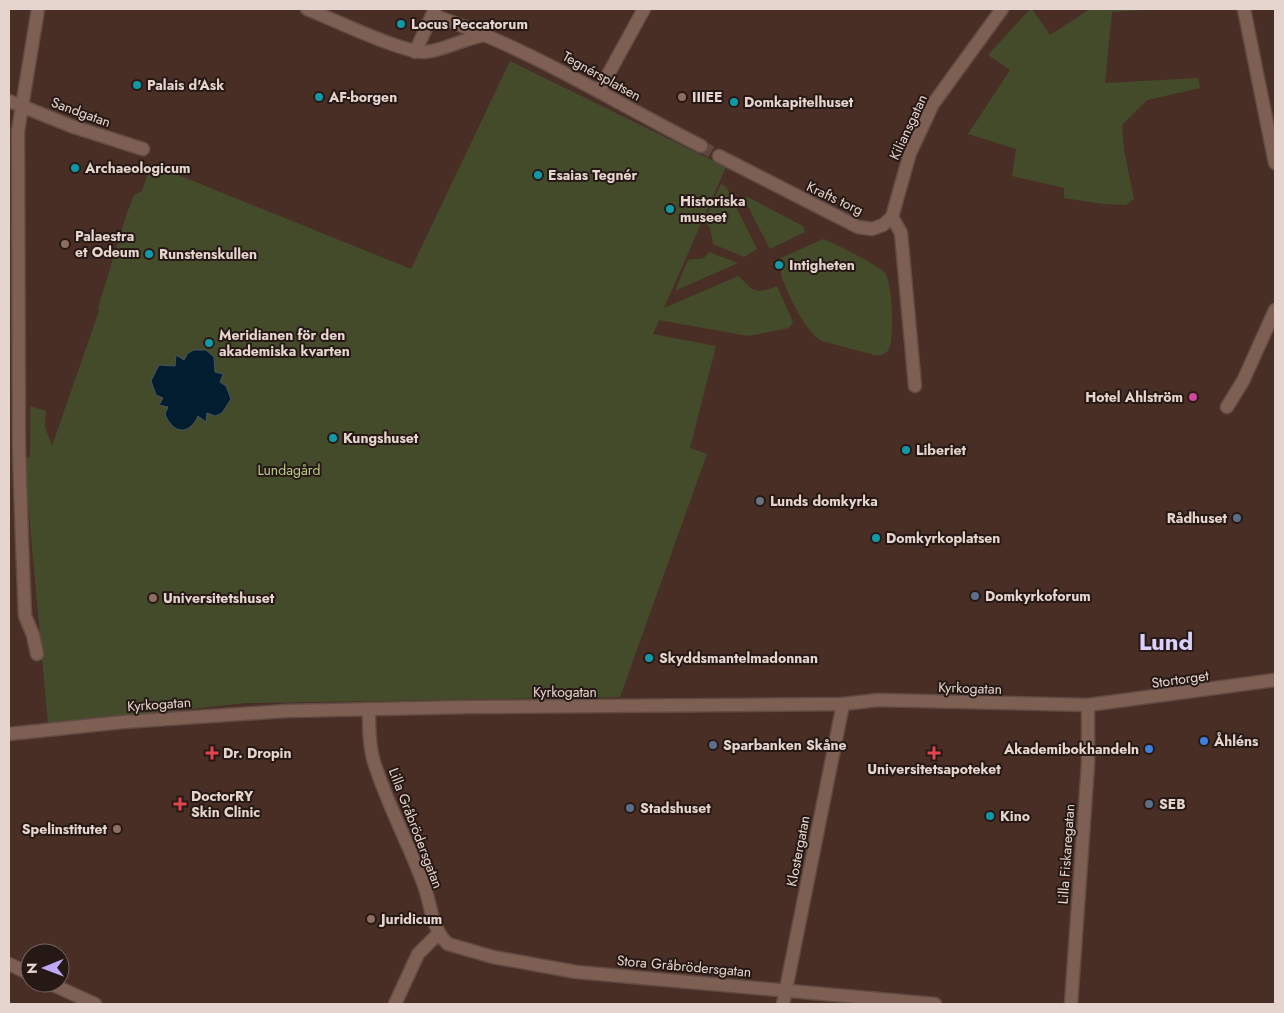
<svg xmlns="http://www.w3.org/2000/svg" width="1284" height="1013" font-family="Jost,sans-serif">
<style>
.green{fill:#444b2b}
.water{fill:#031d30;stroke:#47545f}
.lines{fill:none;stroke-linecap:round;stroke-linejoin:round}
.minor-tunnel{stroke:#60473e;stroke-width:12;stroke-dasharray:12 6;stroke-linecap:butt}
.minor-casing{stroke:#624b42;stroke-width:15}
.minor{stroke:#7d5f54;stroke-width:12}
.culture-dot{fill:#0f9aa8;stroke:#261915;stroke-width:2}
.education-dot{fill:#8d6e63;stroke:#261915;stroke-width:2}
.hotel-dot{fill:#d1479c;stroke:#261915;stroke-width:2}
.worship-dot{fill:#6b7280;stroke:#261915;stroke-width:2}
.service-dot{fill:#5c6f8a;stroke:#261915;stroke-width:2}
.shop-dot{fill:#3f7fe0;stroke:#261915;stroke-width:2}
.health-dot{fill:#e0444e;stroke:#261915;stroke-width:2}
.labels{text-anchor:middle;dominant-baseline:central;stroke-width:4;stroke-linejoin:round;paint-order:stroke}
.poi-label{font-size:14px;font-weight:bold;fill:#e6d5ce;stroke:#261915;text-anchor:start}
.street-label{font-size:14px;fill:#e6d5ce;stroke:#261915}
.park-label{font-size:14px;fill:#bbca86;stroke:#261915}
.town-label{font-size:24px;font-weight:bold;fill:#dbd0fb;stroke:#261915}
</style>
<rect width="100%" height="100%" fill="#482e24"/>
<g class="green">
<path d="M 1030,9 L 1032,9 L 1050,35 L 1090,9 L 1161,9 L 1112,12 L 1105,83 L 1198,78 L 1200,88 L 1147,100 L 1122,125 L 1124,150 L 1134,199 L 1126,205 L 1103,204 L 1064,198 L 1064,188 L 1012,176 L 1016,149 L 968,134 L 1010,70 L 988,55 Z"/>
<path d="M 510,61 L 726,167 L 664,308 L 738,276 C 747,283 752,294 766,290 C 771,289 773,287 777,286 L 793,322 L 789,328 L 748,336 L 659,320 L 653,334 L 716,346 L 690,448 L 707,454 L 620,697 L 247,703 L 48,724 L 24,459 L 30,457 L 30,406 L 46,411 L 45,427 L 52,446 L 99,311 L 98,308 L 127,213 L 134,195 L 142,191 L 151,164 L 411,269 Z"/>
<path d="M 721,184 L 726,187 L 757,249 L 744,257 L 713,244 L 710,228 L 704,221 Z"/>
<path d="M 746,196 L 803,226 L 805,232 L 770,249 L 745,201 Z"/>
<path d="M 823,239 C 834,243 878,265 885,273 C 893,284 894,337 889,350 L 882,355 L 874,355 L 822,341 C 806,334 788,294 782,278 C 780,272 782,266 779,259 Z"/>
<path d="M 709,252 L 738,263 L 675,291 L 688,260 L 704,258 Z"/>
</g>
<path class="water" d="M 194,350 L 206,350 L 214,357 L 215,372 L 223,374 L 220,382 L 226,386 L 231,399 L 222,413 L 215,416 L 207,413 L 206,422 L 198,416 C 189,436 173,434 165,414 L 168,407 L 159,405 L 163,398 L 156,395 L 151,381 L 159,365 L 175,366 L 176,355 L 184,360 L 188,353 Z"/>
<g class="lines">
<path class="minor-tunnel" d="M 701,146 L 719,156"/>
<defs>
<g id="minor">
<path d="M 307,9 C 332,19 403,53 425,52 C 447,50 465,37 487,35"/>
<path d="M 1244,9 L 1275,163"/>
<path d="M 432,15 C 528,47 612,101 701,146"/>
<path d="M 415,52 L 435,9"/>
<path d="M 599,91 L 644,9"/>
<path d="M 9,101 L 71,126 L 143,149"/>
<path d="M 719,156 L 858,227 L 872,229 L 883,225 L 892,217 L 910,153 L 933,104 L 1002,9"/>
<path d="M 892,217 L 901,233 L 915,386"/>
<path d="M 1227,407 L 1243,381 L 1275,310"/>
<path d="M 37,654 L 33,635 L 25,616 L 22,542 L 19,450 L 18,131 L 38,9"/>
<path d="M 369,709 C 369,726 369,745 374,762 C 387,804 409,844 424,885 C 431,905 432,930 448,944 L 493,957 L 576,972 L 935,1004"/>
<path d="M 9,734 L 123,722 L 286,711 L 470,707 L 843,704 L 878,700 L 1088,705 L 1275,680"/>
<path d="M 9,964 L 30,974"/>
<path d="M 49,983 L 95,1004"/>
<path d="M 395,1004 L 418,954 L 439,933"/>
<path d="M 783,1004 L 843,704"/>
<path d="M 1071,1004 L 1088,764 L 1088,705"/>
</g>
</defs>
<use href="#minor" class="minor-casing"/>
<use href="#minor" class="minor"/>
</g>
<g class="culture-dot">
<circle cx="401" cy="24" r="5"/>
<circle cx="137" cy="85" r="5"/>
<circle cx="319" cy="97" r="5"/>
<circle cx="734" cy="102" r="5"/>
<circle cx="75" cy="168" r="5"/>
<circle cx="538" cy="175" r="5"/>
<circle cx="670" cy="209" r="5"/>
<circle cx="149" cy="254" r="5"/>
<circle cx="779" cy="265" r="5"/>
<circle cx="209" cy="343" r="5"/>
<circle cx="333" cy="438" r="5"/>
<circle cx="906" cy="450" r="5"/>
<circle cx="876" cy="538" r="5"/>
<circle cx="649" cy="658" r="5"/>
<circle cx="990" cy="816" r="5"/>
</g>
<g class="education-dot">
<circle cx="682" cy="97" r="5"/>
<circle cx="65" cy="244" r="5"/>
<circle cx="153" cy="598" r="5"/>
<circle cx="117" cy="829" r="5"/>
<circle cx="371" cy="919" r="5"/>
</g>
<circle class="hotel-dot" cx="1193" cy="397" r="5"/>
<circle class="worship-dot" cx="760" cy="501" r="5"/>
<g class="service-dot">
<circle cx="1237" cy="518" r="5"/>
<circle cx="975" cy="596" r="5"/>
<circle cx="713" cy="745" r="5"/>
<circle cx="1149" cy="804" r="5"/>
<circle cx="630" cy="808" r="5"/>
</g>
<g class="shop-dot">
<circle cx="1204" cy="741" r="5"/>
<circle cx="1149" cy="749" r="5"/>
</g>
<g class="health-dot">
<path d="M209.5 745.5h5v5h5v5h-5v5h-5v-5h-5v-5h5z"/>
<path d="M931.5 745.5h5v5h5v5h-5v5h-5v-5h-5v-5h5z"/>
<path d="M177.5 796.5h5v5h5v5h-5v5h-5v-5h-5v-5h5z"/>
</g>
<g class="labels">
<g class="poi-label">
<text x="411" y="24">Locus Peccatorum</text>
<text x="147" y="85">Palais d'Ask</text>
<text x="329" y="97">AF-borgen</text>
<text x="692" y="97">IIIEE</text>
<text x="744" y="102">Domkapitelhuset</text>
<text x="85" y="168">Archaeologicum</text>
<text x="548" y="175">Esaias Tegnér</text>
<text x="680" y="201">Historiska<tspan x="680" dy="16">museet</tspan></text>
<text x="75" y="236">Palaestra<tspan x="75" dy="16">et Odeum</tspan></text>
<text x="159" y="254">Runstenskullen</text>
<text x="789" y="265">Intigheten</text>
<text x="219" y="335">Meridianen för den<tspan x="219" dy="16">akademiska kvarten</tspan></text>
<text x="1183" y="397" text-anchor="end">Hotel Ahlström</text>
<text x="343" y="438">Kungshuset</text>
<text x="916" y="450">Liberiet</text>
<text x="770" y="501">Lunds domkyrka</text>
<text x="1227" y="518" text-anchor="end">Rådhuset</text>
<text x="886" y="538">Domkyrkoplatsen</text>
<text x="985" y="596">Domkyrkoforum</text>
<text x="163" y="598">Universitetshuset</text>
<text x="659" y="658">Skyddsmantelmadonnan</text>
<text x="1214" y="741">Åhléns</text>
<text x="723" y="745">Sparbanken Skåne</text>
<text x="1139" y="749" text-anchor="end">Akademibokhandeln</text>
<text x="223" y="753">Dr. Dropin</text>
<text x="934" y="769" text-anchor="middle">Universitetsapoteket</text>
<text x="191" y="796">DoctorRY<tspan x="191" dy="16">Skin Clinic</tspan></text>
<text x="1159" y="804">SEB</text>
<text x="640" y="808">Stadshuset</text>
<text x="1000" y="816">Kino</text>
<text x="107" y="829" text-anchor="end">Spelinstitutet</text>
<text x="381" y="919">Juridicum</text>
</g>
<g class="street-label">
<text transform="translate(602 76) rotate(29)">Tegnérsplatsen</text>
<text transform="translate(81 112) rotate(20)">Sandgatan</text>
<text transform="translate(908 127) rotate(-65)">Kiliansgatan</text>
<text transform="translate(835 198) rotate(25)">Krafts torg</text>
<text transform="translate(1180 679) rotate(-8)">Stortorget</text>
<text transform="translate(970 688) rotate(2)">Kyrkogatan</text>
<text x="565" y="692">Kyrkogatan</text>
<text transform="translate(159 704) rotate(-4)">Kyrkogatan</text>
<text transform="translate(416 828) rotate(69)">Lilla Gråbrödersgatan</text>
<text transform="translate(798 851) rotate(-79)">Klostergatan</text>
<text transform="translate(1066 854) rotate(-86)">Lilla Fiskaregatan</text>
<text transform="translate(684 966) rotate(5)">Stora Gråbrödersgatan</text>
</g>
<g class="park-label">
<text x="289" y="470">Lundagård</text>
</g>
<g class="town-label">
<text x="1166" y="641">Lund</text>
</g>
</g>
<rect width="1284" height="1013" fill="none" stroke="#e6d5ce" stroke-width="20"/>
<g transform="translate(45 968) rotate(269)"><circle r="24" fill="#261915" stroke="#73645f"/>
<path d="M0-4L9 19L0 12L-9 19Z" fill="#bea9f4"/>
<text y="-8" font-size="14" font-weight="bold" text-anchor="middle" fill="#e6d5ce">N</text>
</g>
</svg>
